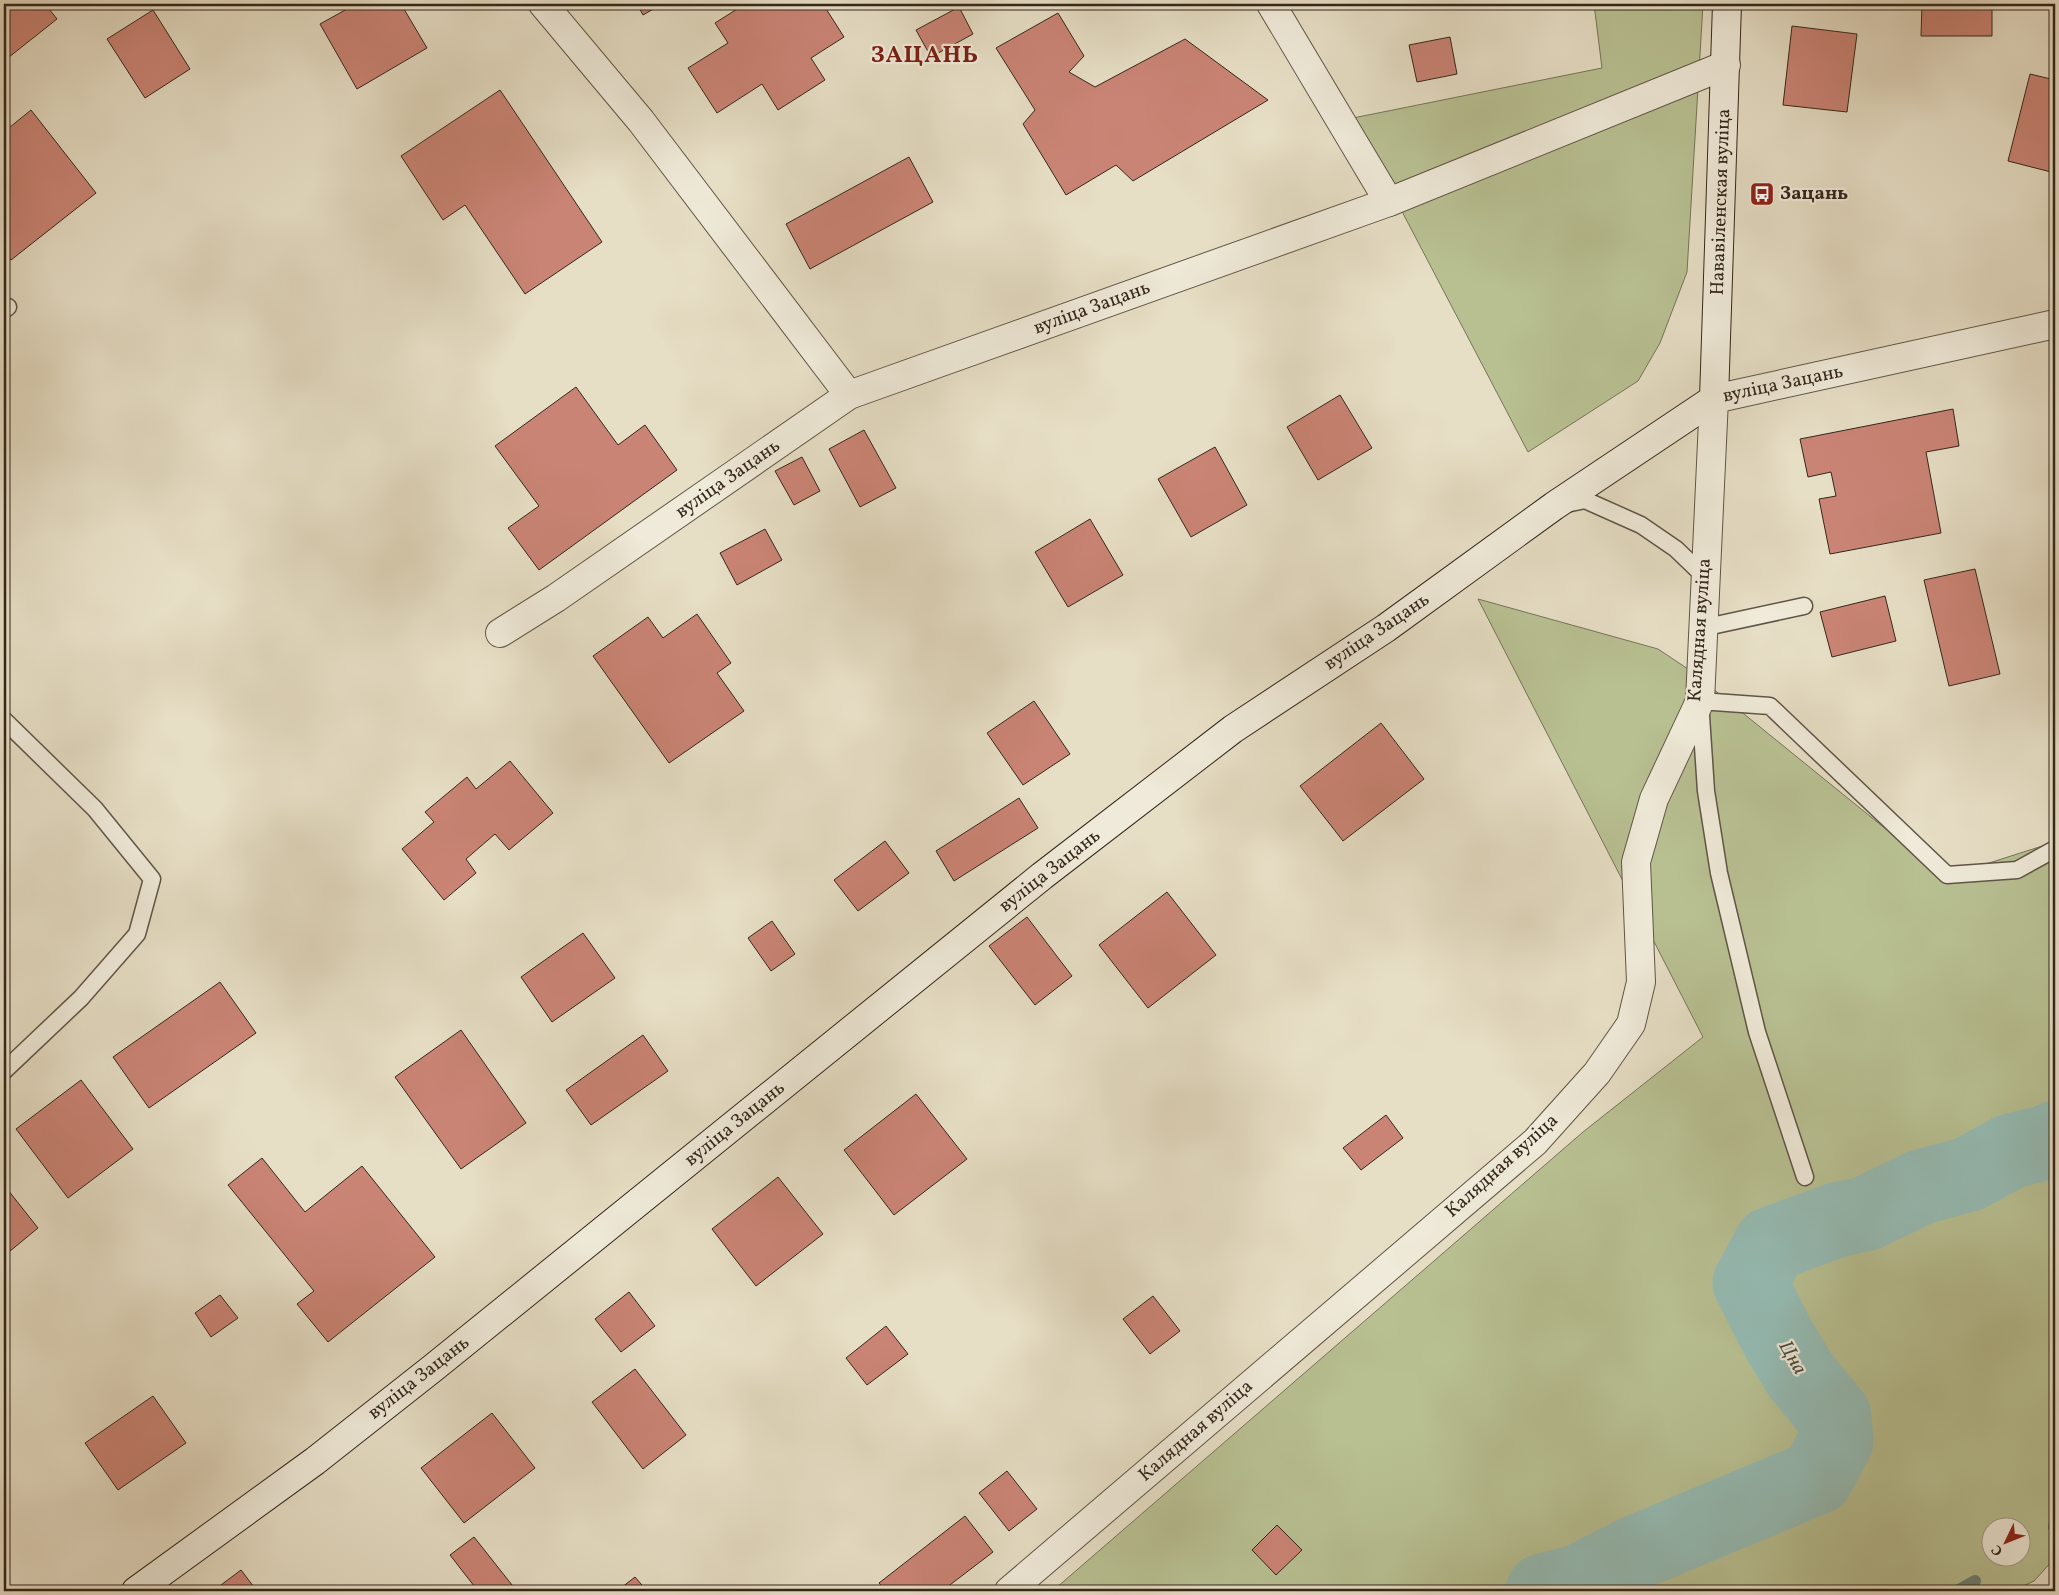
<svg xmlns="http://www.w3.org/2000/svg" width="2059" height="1595" font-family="Vollkorn,serif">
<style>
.green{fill:#b8c092;stroke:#767457;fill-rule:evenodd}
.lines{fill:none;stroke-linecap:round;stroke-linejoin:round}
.stream{stroke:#6f8077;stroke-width:12}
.river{stroke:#96bcb4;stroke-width:75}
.building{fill:#ca8475;stroke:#34271c}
.lane-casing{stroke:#605546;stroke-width:19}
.street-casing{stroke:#605546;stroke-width:30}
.secondary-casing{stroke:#34271c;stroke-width:30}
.lane{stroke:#efead9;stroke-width:16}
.street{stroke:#efead9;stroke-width:28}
.secondary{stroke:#efead9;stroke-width:28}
.labels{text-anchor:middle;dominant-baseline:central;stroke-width:4.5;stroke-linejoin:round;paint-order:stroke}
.poi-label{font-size:19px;font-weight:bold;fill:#34271c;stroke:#efead9;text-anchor:start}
.street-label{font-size:19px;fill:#34271c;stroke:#efead9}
.water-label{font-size:20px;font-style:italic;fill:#4c4c42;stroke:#efead9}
.district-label{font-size:24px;font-weight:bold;letter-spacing:1px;fill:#7a1f14;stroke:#efead9}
</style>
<rect width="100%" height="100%" fill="#e6dec5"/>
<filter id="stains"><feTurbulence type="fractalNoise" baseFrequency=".004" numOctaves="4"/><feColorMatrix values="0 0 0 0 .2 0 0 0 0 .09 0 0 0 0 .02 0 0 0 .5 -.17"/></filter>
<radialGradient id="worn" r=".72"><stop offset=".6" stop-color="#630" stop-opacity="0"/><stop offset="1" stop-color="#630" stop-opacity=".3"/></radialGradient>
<g class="green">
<path d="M 1594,4 L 1703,4 L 1687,272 L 1660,343 L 1638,381 L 1528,452 L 1353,118 L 1602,68 Z"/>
<path d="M 1478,599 L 1658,649 L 1691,671 L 1945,877 L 2055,842 L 2055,1558 L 2034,1581 L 2013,1591 L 1055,1591 L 1056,1588 L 1583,1132 L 1703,1037 ZM 1992,1528 L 2022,1528 L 2022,1558 L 1992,1558 Z"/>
</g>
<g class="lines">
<g class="stream">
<path d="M 2054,1527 L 2055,1522"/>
<path d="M 1957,1591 L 1975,1581"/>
</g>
<path class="river" d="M 1543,1591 L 1581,1581 L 1635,1553 L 1817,1477 L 1836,1441 L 1834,1416 L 1801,1376 L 1778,1338 L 1750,1283 L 1771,1244 L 1840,1219 L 1865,1214 L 1921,1187 L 1969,1174 L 2011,1151 L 2053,1141 L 2055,1138"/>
</g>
<g class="building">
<path d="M 4,4 L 45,4 L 57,19 L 4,61 Z"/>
<path d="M 356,4 L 401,4 L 427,48 L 357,89 L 320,24 Z"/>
<path d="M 637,4 L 662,4 L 643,15 Z"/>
<path d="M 745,4 L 823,4 L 844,37 L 811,58 L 825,80 L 778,110 L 762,84 L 717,113 L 688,68 L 728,43 L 715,23 Z"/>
<path d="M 1922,4 L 1992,4 L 1992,36 L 1921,36 Z"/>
<path d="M 959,7 L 973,34 L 931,57 L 916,30 Z"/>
<path d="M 153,10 L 190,69 L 145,98 L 107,39 Z"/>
<path d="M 1058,13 L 1084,56 L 1069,72 L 1095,87 L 1185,39 L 1268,100 L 1133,181 L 1116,165 L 1066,195 L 1023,124 L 1035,110 L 996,48 Z"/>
<path d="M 1792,26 L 1857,34 L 1847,112 L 1783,105 Z"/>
<path d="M 1450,37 L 1457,74 L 1417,82 L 1409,45 Z"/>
<path d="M 2030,74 L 2055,80 L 2055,173 L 2008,161 Z"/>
<path d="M 500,90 L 602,242 L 525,294 L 465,205 L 443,220 L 401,156 Z"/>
<path d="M 31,110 L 96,193 L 11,260 L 4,251 L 4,132 Z"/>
<path d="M 909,157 L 933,202 L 810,269 L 786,224 Z"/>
<path d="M 576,387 L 618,445 L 645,425 L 677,470 L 539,570 L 508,528 L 539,506 L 495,446 Z"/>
<path d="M 1340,395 L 1372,448 L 1318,480 L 1287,427 Z"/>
<path d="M 1953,409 L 1959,446 L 1926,452 L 1941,533 L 1830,554 L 1819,499 L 1836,496 L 1831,472 L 1808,477 L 1800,439 Z"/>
<path d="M 864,430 L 896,488 L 860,507 L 829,449 Z"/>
<path d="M 1215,447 L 1247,505 L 1191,537 L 1158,479 Z"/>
<path d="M 802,457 L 820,491 L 794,505 L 775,471 Z"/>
<path d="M 1090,519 L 1123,575 L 1068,607 L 1035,552 Z"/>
<path d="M 765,529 L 782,560 L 737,585 L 720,553 Z"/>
<path d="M 1975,569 L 2000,674 L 1949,686 L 1924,580 Z"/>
<path d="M 1885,596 L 1896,641 L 1832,657 L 1820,612 Z"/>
<path d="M 697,614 L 731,663 L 717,673 L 744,711 L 669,763 L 593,656 L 648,617 L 663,638 Z"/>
<path d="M 1034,701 L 1070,754 L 1023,785 L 987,733 Z"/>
<path d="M 1381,723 L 1424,779 L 1343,841 L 1300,786 Z"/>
<path d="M 510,761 L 553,813 L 509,850 L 495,834 L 466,859 L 476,873 L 444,900 L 402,849 L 434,822 L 425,812 L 467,777 L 476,789 Z"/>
<path d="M 1019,798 L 1038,828 L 954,881 L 936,851 Z"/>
<path d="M 885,841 L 909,873 L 858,911 L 834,880 Z"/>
<path d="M 1167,892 L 1216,955 L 1148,1008 L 1099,945 Z"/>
<path d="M 1027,917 L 1072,976 L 1035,1005 L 989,946 Z"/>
<path d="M 772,921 L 795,954 L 771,971 L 748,938 Z"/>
<path d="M 583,933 L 615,978 L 552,1022 L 521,977 Z"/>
<path d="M 220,982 L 256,1033 L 149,1108 L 113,1057 Z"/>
<path d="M 461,1030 L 526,1123 L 461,1169 L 395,1077 Z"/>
<path d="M 643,1035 L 668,1071 L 591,1125 L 566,1090 Z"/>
<path d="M 81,1080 L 133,1149 L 68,1198 L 16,1129 Z"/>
<path d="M 916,1094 L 967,1159 L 894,1215 L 844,1150 Z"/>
<path d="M 1386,1115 L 1403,1138 L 1361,1170 L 1343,1148 Z"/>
<path d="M 262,1158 L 305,1212 L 362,1166 L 435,1257 L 328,1342 L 297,1304 L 314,1291 L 228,1185 Z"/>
<path d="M 778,1177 L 823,1234 L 756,1286 L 712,1229 Z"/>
<path d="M 4,1185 L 38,1228 L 4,1256 Z"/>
<path d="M 629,1292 L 655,1326 L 621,1352 L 595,1319 Z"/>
<path d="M 220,1295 L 238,1318 L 211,1337 L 195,1313 Z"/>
<path d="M 1153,1296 L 1180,1331 L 1150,1354 L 1123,1319 Z"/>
<path d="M 886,1326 L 908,1354 L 867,1385 L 846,1358 Z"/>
<path d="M 635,1369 L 686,1435 L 643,1469 L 592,1402 Z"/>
<path d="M 153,1396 L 186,1443 L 118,1490 L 85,1443 Z"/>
<path d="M 492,1413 L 535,1468 L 464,1523 L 421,1468 Z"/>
<path d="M 1007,1471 L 1037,1509 L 1009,1531 L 979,1493 Z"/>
<path d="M 965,1516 L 993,1552 L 942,1591 L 886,1591 L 879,1583 Z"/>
<path d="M 1277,1525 L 1302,1550 L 1276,1575 L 1252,1550 Z"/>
<path d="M 474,1537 L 516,1590 L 514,1591 L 478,1591 L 450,1555 Z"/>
<path d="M 241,1570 L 257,1591 L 213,1591 Z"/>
<path d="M 635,1577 L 647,1591 L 617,1591 Z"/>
</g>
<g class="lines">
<defs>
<g id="lane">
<path d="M 4,310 L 8,307"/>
<path d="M 1566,504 L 1585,500 L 1641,525 L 1676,549 L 1704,576"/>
<path d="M 1702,628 L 1804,606"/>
<path d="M 4,720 L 95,809 L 152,879 L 137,934 L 81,998 L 4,1071"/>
<path d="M 1805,1177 L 1757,1032 L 1719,873 L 1706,791 L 1700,701 L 1770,706 L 1947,875 L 2017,870 L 2055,849"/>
</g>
<g id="street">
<path d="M 543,4 L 641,121 L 849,395"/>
<path d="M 1271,4 L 1389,202"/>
<path d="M 500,633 L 556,598 L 849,395 L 1389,202 L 1726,65"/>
<path d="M 1009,1591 L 1535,1142 L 1597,1073 L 1631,1024 L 1641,982 L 1636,862 L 1654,799 L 1700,701 L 1714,399 L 2055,324"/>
</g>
<path id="secondary" d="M 136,1591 L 315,1461 L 433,1368 L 1042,876 L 1233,729 L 1386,628 L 1554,506 L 1714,399 L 1727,4"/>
</defs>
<use href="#lane" class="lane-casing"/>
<use href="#street" class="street-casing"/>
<use href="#secondary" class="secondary-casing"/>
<use href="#lane" class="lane"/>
<use href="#street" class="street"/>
<use href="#secondary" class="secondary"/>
</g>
<defs>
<symbol id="bus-square" viewBox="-11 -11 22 22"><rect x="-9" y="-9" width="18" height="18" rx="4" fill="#8f2418" stroke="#efead9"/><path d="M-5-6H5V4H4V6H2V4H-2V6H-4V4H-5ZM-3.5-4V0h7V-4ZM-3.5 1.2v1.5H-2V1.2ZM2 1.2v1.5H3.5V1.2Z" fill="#fff"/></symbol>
</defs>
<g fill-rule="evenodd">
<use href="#bus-square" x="1748" y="180" width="28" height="28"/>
</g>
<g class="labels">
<g class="poi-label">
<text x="1780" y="194">Зацань</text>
</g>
<g class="street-label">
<text transform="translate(1721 202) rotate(-88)">Нававіленская вуліца</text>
<text transform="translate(1092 308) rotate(-20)">вуліца Зацань</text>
<text transform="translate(1783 384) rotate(-12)">вуліца Зацань</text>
<text transform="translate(728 479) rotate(-35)">вуліца Зацань</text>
<text transform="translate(1700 630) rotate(-86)">Калядная вуліца</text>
<text transform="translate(1377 632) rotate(-34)">вуліца Зацань</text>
<text transform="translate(1050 871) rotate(-38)">вуліца Зацань</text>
<text transform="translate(735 1124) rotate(-39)">вуліца Зацань</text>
<text transform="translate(1502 1166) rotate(-42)">Калядная вуліца</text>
<text transform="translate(419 1378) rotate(-38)">вуліца Зацань</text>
<text transform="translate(1196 1431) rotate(-41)">Калядная вуліца</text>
</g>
<g class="water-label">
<text transform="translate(1792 1358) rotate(60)">Цна</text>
</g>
<g class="district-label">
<text x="925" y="56">ЗАЦАНЬ</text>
</g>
</g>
<rect width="2059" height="1595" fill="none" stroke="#e6dec5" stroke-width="20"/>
<rect x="5" y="5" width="2049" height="1585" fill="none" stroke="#34271c" stroke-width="2.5"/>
<rect x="10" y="10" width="2039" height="1575" fill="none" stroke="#34271c"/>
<g transform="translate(2006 1542) rotate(227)"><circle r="24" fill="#efead9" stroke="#a49c8d"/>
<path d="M0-4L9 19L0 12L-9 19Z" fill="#8f2418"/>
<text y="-8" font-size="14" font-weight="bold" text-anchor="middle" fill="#34271c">С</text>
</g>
<rect width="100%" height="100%" filter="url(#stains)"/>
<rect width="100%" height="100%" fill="url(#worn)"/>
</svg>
